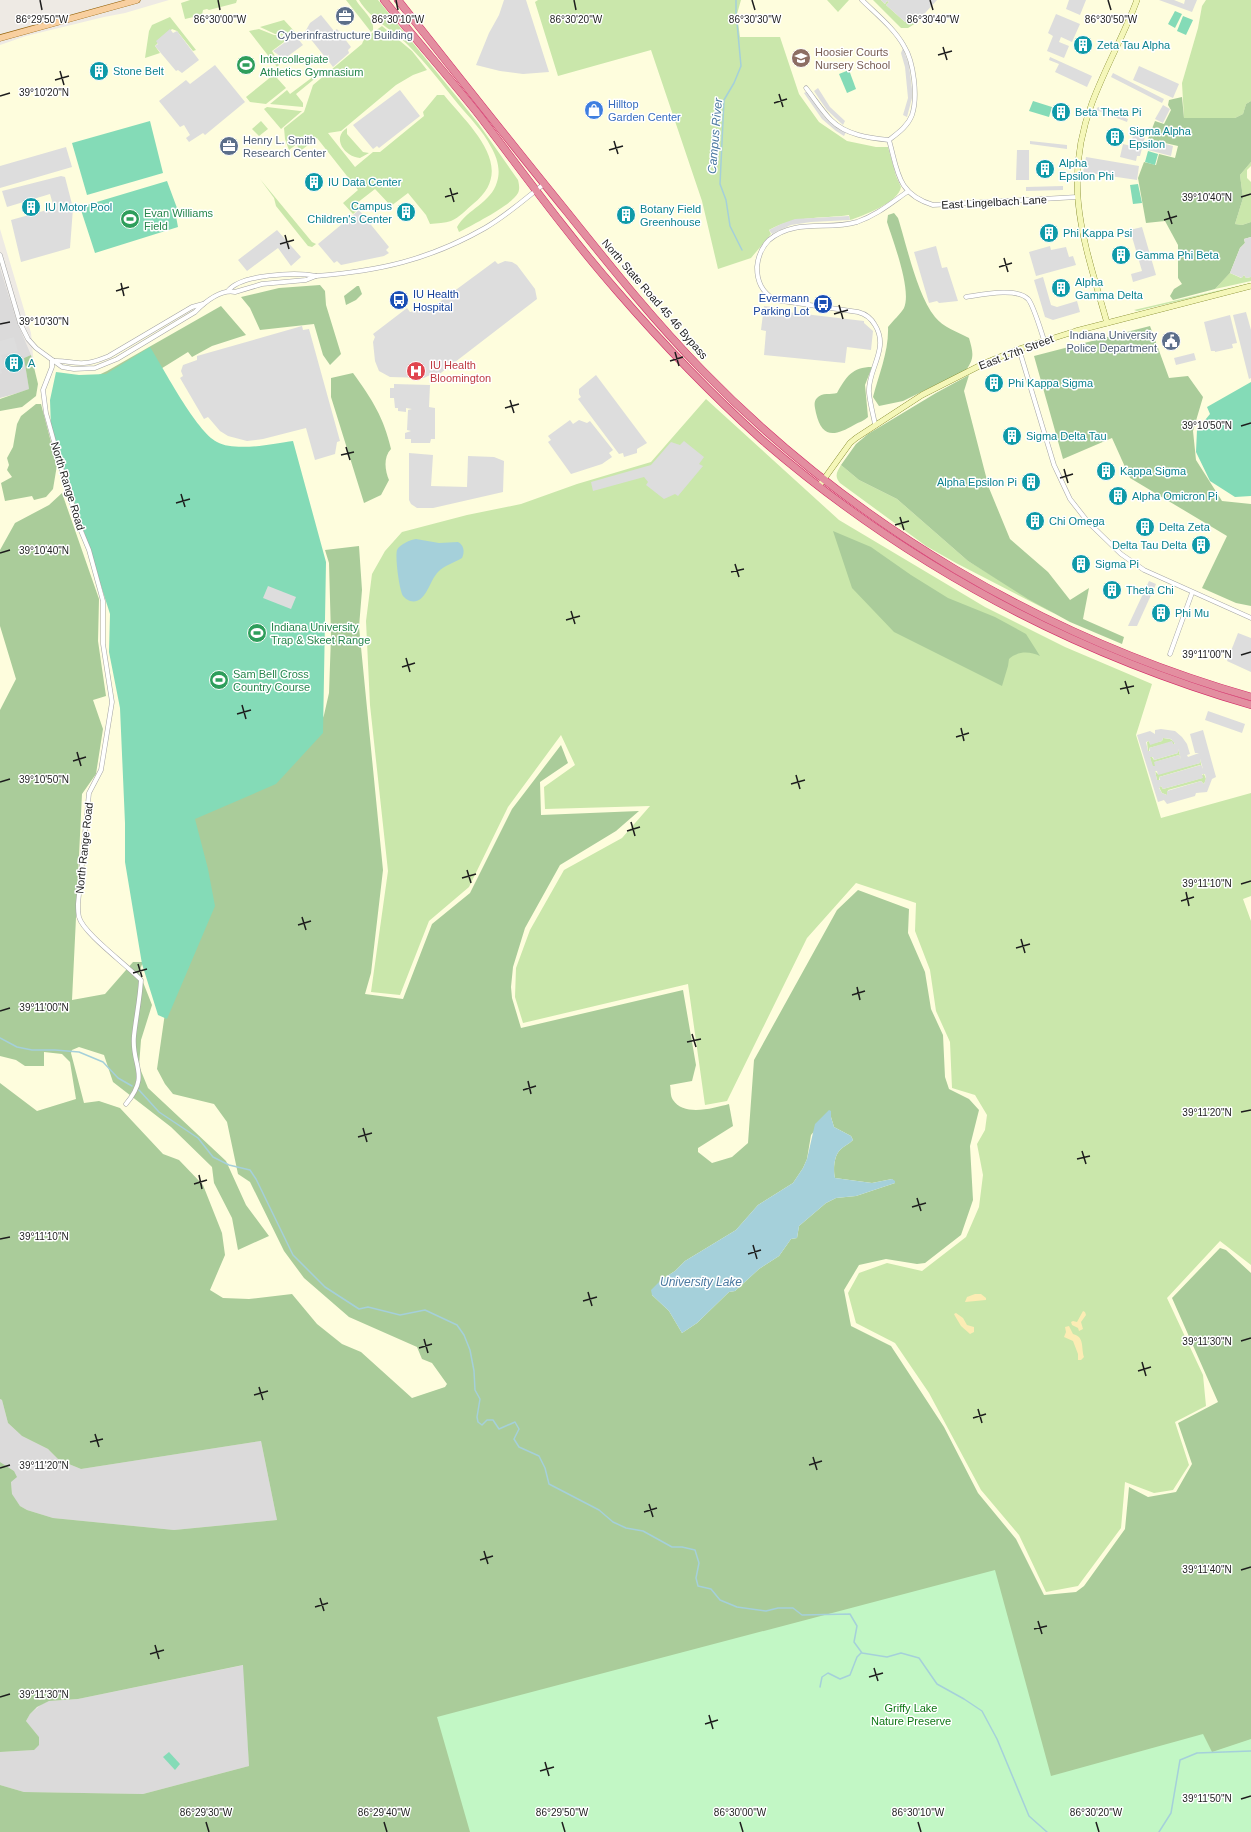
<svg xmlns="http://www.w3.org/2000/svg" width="1251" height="1832" font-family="Helvetica,sans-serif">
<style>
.residential{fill:#dbdada}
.education{fill:#fefddd}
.grass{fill:#cae7ab}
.forest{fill:#aacc9a;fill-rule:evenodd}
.sand{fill:#fcecb4}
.park{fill:#c2f7c5}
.pitch{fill:#84dbb7}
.parking{fill:#ddd;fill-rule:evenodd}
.water{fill:#a5d0da}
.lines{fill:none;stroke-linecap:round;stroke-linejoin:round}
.stream{stroke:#a5d0da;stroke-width:1.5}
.street-casing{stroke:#a4a4a4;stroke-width:5}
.secondary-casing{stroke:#687009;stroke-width:6}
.primary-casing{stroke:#915f06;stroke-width:7}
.highway-casing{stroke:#d22a68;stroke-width:8}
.street{stroke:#fff;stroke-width:4}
.secondary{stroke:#f5f7b9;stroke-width:5.5}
.primary{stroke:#f8cf9f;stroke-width:6}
.highway{stroke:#e38ea0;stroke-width:7}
.ticks{fill:none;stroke:#1d1d1d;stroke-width:1.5}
.labels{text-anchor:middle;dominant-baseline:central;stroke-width:3;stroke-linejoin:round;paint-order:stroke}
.service-label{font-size:11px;fill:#4e5e75;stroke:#fff}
.culture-label{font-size:11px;fill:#0d838f;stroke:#fff;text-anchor:start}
.education-label{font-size:11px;fill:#785e54;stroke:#fff;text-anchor:start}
.leisure-label{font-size:11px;fill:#27864d;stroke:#fff;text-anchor:start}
.shop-label{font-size:11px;fill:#366cbe;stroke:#fff;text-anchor:start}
.street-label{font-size:11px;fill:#1d1d1d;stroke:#fff}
.transit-label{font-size:11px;fill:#164399;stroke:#fff;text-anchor:start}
.health-label{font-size:11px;fill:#be3a42;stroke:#fff;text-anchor:start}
.park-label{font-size:11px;fill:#0f7715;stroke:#fff}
.water-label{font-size:12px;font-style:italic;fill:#4b79a1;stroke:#fff}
.ticks-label{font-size:10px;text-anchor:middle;fill:#1d1d1d;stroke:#fff;stroke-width:3;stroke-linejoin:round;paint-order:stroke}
</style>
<rect width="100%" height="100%" fill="#eeeae4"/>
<g class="residential">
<path d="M 0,268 L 17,322 L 31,355 L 24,358 L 29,389 L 0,399 Z"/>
<path d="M 0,1399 L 2,1400 L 8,1423 L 22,1436 L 48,1449 L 59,1460 L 81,1469 L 261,1441 L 277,1520 L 174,1530 L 53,1518 L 27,1510 L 20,1506 L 12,1495 L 11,1481 L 14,1471 L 0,1462 Z"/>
<path d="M 244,1665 L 249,1766 L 143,1794 L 24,1792 L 0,1785 L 0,1752 L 33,1750 L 39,1737 L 26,1721 L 30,1714 L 42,1704 L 49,1701 L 78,1699 Z"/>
</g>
<path class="education" d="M 169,0 L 1251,0 L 1251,1739 L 340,1379 L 0,1254 L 0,398 L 36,388 L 31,333 L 0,229 L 0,45 L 26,36 L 104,17 L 125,13 Z"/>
<g class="grass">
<path d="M 190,0 L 237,0 L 236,3 L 209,10 L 207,9 L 203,10 L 202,15 L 185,19 L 181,3 Z"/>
<path d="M 346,0 L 356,0 C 361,9 375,19 373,30 L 371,32 Z"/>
<path d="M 359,0 L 378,0 L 478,123 L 518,180 C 519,184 520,189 518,193 C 512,205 472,225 459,232 L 457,227 C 467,209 491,203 497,182 C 501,170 497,157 491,147 C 483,131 469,117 458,104 C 442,84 426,63 408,45 C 392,29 371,20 359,0 Z"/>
<path d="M 538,0 L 741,0 L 737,14 L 740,37 L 780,37 L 799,94 L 819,122 L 847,141 L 876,147 L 888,147 L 896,176 L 901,187 C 899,202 863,216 850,220 L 849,215 C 821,219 795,215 769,230 L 771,234 L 751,258 L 718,269 L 702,201 L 651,50 L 558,76 L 535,2 Z"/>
<path d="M 827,0 L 849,0 L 838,12 Z"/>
<path d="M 873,0 L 881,0 L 885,4 L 887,1 L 889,2 L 886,5 L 905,22 L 908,19 L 911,22 L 916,23 L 908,28 L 901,28 Z"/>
<path d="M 1206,0 L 1251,0 L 1251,101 L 1246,104 L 1243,114 L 1235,118 L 1184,118 L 1182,83 L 1198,28 L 1202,6 Z"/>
<path d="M 170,17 L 196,50 L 193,51 L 177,31 L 172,29 L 155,46 L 160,53 L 145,58 L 149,31 L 152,25 Z"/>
<path d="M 284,20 L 295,32 L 291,36 L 275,34 L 260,27 Z"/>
<path d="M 382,26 L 412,51 L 427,70 L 413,75 L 396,85 L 341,131 L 328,133 L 355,167 L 373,152 L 380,152 L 424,116 L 423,112 L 437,95 L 444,95 C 469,126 519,168 473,204 C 467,209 459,218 451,221 C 445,223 437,223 430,224 L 426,215 L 408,193 L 391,206 L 375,189 L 357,203 L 359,209 L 353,214 L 343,203 L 358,190 L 317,138 L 299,152 L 297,144 L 289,150 L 285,139 L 284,128 L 304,112 L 313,85 L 362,44 L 364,39 Z"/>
<path d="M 259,29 L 274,35 L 287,36 L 288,39 L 272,51 L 280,64 L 277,67 L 249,31 Z"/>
<path d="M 277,72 L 281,75 L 277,78 L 286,88 L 266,104 L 250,102 L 246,97 Z"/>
<path d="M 318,73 L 318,76 L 296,94 L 303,103 L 303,107 L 270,104 L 287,90 L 290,94 Z"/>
<path d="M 267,107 L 300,111 L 302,111 L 281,129 L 264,109 Z"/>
<path d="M 261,121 L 268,129 L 259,136 L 252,129 Z"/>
<path d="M 347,128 L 347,134 L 363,152 L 369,153 L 360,158 C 345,157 331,138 347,128 Z"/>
<path d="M 1251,162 L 1251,166 L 1247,170 L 1247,178 L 1251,182 L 1251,222 L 1242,225 L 1235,224 L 1243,198 L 1240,175 Z"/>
<path d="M 260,179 L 312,242 L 316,244 L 312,247 L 308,246 L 276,206 L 274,198 Z"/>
<path d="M 1230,273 L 1241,278 L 1244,275 L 1246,278 L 1251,277 L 1251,281 L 1215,289 Z"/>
<path d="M 1251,283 L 1251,284 L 1137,311 L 1134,310 Z"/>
<path d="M 706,399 L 839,520 L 985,607 L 1065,647 L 1152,684 L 1136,735 L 1161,818 L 1251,793 L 1251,896 L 1243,899 L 1251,921 L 1251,1265 L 1220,1241 L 1167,1298 L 1203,1375 L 1206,1406 L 1175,1422 L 1189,1465 L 1173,1490 L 1154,1493 L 1125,1482 L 1121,1528 L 1078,1586 L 1046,1592 L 1019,1535 L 981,1490 L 929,1393 L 895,1343 L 856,1323 L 848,1293 L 859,1273 L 887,1263 L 922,1271 L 966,1237 L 979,1207 L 983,1175 L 977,1144 L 985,1130 L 987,1115 L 975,1095 L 952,1088 L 950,1042 L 936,1011 L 930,970 L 915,931 L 916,903 L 856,883 L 807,938 L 727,1101 L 705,1105 L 688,984 L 523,1023 L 515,997 L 516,968 L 530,930 L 564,870 L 622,838 L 650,806 L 545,809 L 544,787 L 575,765 L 561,735 L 508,807 L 469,887 L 429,921 L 400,995 L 371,992 L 388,871 L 370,705 L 366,621 L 372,574 L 385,551 L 402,532 L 467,515 L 521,504 L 577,484 L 651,462 Z"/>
<path d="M 841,465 L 859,480 L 897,499 L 968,561 L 1055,614 L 956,563 L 926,546 L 840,483 C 834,476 837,472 841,465 Z"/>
<path d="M 1163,738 L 1170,739 L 1175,742 L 1174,744 L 1173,745 L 1172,742 L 1149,748 L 1149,751 L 1148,751 L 1147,742 L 1149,741 L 1150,744 L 1162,741 Z"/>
<path d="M 1178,749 L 1181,759 L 1179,755 L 1155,762 L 1155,766 L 1152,766 L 1150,757 L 1152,757 L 1154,760 L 1178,753 Z"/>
<path d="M 1200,759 L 1202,769 L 1200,765 L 1159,777 L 1159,781 L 1157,780 L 1155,771 L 1158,774 L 1200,763 Z"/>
<path d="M 1204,774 L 1206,779 L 1204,784 L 1201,781 L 1168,790 L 1167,795 L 1162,793 L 1159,787 L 1161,786 L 1163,789 L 1202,778 L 1202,775 Z"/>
</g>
<g class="forest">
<path d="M 1182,97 L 1184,118 L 1235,118 L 1243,114 L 1246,104 L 1251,101 L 1251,162 L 1240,175 L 1243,198 L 1235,224 L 1242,225 L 1251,222 L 1251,237 L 1244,239 L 1245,243 L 1240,248 L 1230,273 L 1215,289 L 1173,300 L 1170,296 L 1174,289 L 1182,284 L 1178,278 L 1178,245 L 1165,221 L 1146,223 L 1138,178 L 1144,162 L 1156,165 L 1159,154 L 1175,158 L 1178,146 L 1148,139 L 1155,121 L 1164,124 L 1171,110 L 1168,105 L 1169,100 Z"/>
<path d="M 894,213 L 898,218 C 907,246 917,295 935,317 C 943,327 957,332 969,338 C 973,352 975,358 966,370 L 903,401 L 879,406 L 873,397 C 879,374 889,351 888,327 C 892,322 902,312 904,308 C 912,290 893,241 887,222 L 888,215 Z"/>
<path d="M 320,285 L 325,291 L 326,305 L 341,354 L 330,365 L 323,355 L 314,324 L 260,330 L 250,308 L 241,297 L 279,288 Z"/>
<path d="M 357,286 L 359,286 L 362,294 L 356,300 L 346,305 L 344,296 Z"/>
<path d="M 221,306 L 246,335 L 212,346 L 192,357 L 188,352 L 151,375 L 90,379 L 107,371 Z"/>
<path d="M 1150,326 L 1169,378 L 1188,376 L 1203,397 L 1193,431 L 1196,460 L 1222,501 L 1251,504 L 1251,606 L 1236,603 L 1202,588 L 1227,536 L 1130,478 L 1112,438 L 1063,459 L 1034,356 Z"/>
<path d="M 31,355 L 38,384 L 36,396 L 22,407 L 0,411 L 0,399 L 29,389 L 24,358 Z"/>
<path d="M 872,367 L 865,385 L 868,417 C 864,421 859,422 854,425 C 835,436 822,439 816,413 C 815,407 813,402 817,398 C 822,392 831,395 837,393 C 846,377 852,367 872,367 Z"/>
<path d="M 353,373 C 372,399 384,418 391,449 C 383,457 385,471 389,480 L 381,495 L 364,503 L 331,397 L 331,378 Z"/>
<path d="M 969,375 L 964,391 L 989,488 L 1010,539 L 1048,572 L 1070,600 L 1089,588 L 1083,619 L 1124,637 L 1122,644 L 1070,622 L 1028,599 L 968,561 L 897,499 L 859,480 L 841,465 L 856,444 L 868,434 L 936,393 Z"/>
<path d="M 36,404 L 41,404 L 57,465 L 53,489 L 46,497 L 34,500 L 32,496 L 5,501 L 1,483 L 12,477 L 7,470 L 9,465 L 7,458 L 13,447 L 17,424 L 21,416 Z"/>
<path d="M 62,493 L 99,599 L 98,641 L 106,696 L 93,700 L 103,729 L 96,774 L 82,794 L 72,1000 L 105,994 L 133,962 L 143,962 L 139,972 L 152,1005 L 141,1040 L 139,1066 L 148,1088 L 226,1161 L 246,1205 L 269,1236 L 238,1250 L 232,1218 L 214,1183 L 212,1167 L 171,1127 L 113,1082 L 104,1055 L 79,1047 L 72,1050 L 71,1053 L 84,1103 L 99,1101 L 120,1108 L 163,1154 L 179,1160 L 203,1185 L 222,1233 L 225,1255 L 210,1290 L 223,1298 L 249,1299 L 292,1294 L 317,1324 L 342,1344 L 361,1352 L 412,1398 L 445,1387 L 447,1384 L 432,1363 L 422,1359 L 417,1347 L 349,1317 L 304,1278 L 284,1251 L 250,1182 L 238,1174 L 227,1122 L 214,1104 L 173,1094 L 165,1084 L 157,1069 L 193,817 L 319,728 L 324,715 L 329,693 L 331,636 L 329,563 L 325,550 L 359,546 L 362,590 L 359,627 L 383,870 L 371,973 L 365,994 L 403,999 L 432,924 L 470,893 L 512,809 L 561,745 L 568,763 L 540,782 L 541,815 L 639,811 L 616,831 L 560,865 L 525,928 L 513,967 L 511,987 L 512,998 L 521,1028 L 683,990 L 696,1065 L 692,1081 L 670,1085 C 671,1089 670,1096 673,1100 C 684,1117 714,1108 729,1104 L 733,1126 L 698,1148 L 698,1152 L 712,1163 L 732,1157 L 748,1143 L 754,1060 L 837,910 L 858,890 L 909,909 L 908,933 L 925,972 L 931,1009 L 943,1035 L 945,1077 L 949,1089 L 969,1099 L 979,1110 L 970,1146 L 973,1200 L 961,1235 L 925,1263 L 917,1264 L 886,1259 L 859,1265 L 844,1290 L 851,1326 L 891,1346 L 944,1427 L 978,1493 L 1016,1539 L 1044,1595 L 1076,1592 L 1084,1586 L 1125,1529 L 1129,1487 L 1148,1497 L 1176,1492 L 1192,1464 L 1178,1423 L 1218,1402 L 1172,1298 L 1220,1248 L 1226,1250 L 1251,1273 L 1251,1832 L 0,1832 L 0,1785 L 24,1792 L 143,1794 L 249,1766 L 243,1665 L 78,1699 L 49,1701 L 37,1707 L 30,1714 L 26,1721 L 39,1737 L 39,1745 L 34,1750 L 0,1752 L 0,1462 L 14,1471 L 17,1477 L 11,1482 L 12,1494 L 20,1506 L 27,1510 L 53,1518 L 174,1530 L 277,1520 L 261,1441 L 81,1469 L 59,1460 L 48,1449 L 22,1436 L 8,1423 L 2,1400 L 0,1399 L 0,1083 L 37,1111 L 76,1099 L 70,1062 L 62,1054 L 44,1052 L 44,1066 L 25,1066 L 16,1060 L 0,1056 L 0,710 L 16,679 L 0,626 L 0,550 L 15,523 L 49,505 ZM 831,1111 L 831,1117 L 834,1127 L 851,1136 L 853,1140 C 849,1144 844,1146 840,1150 C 834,1156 833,1170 835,1178 L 872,1183 L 892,1179 L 895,1183 L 856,1196 L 836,1198 L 826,1203 L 799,1226 L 797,1238 L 791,1239 L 779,1256 L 759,1269 L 735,1291 L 729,1292 L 697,1323 L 682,1333 L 669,1311 L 652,1295 L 661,1280 L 675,1271 L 685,1261 L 736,1230 L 758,1205 L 793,1183 L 803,1168 L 807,1159 L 811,1135 Z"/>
<path d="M 833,531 L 871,547 L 911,575 L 948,598 L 995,617 L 1026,634 L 1040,656 C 1030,651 1017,651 1009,659 L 1008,666 L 1002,686 L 894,632 L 852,588 Z"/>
</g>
<g class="sand">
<path d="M 975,1294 L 981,1294 L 986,1298 L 986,1300 L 965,1302 L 967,1297 Z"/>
<path d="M 1083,1311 L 1085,1312 L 1086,1315 L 1081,1322 L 1083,1329 L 1079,1331 L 1078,1328 L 1072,1325 L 1071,1322 L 1073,1321 L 1077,1322 Z"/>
<path d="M 956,1313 L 963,1318 L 967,1325 L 974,1327 L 974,1332 L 970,1334 L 961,1326 L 955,1316 L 954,1314 Z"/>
<path d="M 1069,1326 L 1073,1334 C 1085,1337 1081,1348 1084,1357 L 1081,1360 L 1078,1360 L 1078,1354 L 1073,1341 L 1064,1337 L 1066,1332 L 1065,1327 Z"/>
</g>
<path class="park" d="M 995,1570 L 1051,1776 L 1203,1734 L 1212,1752 L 1251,1739 L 1251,1832 L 470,1832 L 437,1717 Z"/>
<g class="pitch">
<path d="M 1175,11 L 1182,14 L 1175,28 L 1168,24 Z"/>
<path d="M 1183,16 L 1193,20 L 1186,35 L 1177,31 Z"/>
<path d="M 849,70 L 856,89 L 847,93 L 839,74 Z"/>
<path d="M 1033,101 L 1052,107 L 1049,117 L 1029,111 Z"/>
<path d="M 150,121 L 163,173 L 87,195 L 72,143 Z"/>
<path d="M 1148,151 L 1158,154 L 1155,165 L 1145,162 Z"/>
<path d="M 167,181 L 177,208 L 175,211 L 178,227 L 95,253 L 80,207 Z"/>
<path d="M 1138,184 L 1142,203 L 1133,204 L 1130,185 Z"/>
<path d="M 150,347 C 164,369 196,431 217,442 C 235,452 273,444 293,441 L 326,562 L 323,733 L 276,784 L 195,819 L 208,869 L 215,906 L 167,1019 L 158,1015 L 142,964 L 125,862 L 125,823 L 120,708 L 109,652 L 110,614 L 51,428 L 50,400 L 56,372 L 79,375 L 106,374 Z"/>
<path d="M 1251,382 L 1251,496 L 1235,497 L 1210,481 L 1196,452 L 1197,430 L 1210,414 L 1207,407 Z"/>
<path d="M 169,1752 L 180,1764 L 175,1770 L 163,1757 Z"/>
</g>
<g class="parking">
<path d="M 504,0 L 526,0 L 549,72 L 523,74 L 500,71 L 476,65 L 489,33 L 499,15 Z"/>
<path d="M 881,0 L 937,0 L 916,23 L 913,23 L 908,20 L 905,22 L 886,5 L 889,2 L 887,1 L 885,4 Z"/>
<path d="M 1069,0 L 1086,0 L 1080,15 L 1066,9 Z"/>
<path d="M 1159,0 L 1174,0 L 1184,4 L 1185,0 L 1197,0 L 1192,12 Z"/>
<path d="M 1056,14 L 1080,24 L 1072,42 L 1061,37 L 1059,42 L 1069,46 L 1064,58 L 1047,51 L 1053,36 L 1048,33 Z"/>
<path d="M 321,15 L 334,31 L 337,29 L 351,47 L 348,50 L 349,53 L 333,67 L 327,59 L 329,55 L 325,57 L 305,32 L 310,23 Z"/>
<path d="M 170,29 L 173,33 L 177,31 L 199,60 L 182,73 L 178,70 L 176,71 L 155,46 L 158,44 L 156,41 Z"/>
<path d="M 295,35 L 303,45 L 284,59 L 273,51 Z"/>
<path d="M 903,48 L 909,65 L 912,89 L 912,98 L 907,117 L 903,115 L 908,98 L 905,67 L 901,53 Z"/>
<path d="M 1050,57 L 1092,76 L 1087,87 L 1055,72 L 1059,64 L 1049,60 Z"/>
<path d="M 215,65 L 245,102 L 205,135 L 203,133 L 189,142 L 186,138 L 190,135 L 184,125 L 180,127 L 159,101 L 186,80 L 190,84 Z"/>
<path d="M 1139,66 L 1179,84 L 1173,98 L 1133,80 Z"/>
<path d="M 1113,73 L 1164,99 L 1162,103 L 1111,77 Z"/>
<path d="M 818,88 L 830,107 L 845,121 L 843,125 L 827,110 L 820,100 L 814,91 Z"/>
<path d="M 400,90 L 420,116 L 379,148 L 377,146 L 373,149 L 353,125 Z"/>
<path d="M 808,91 L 824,116 L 832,123 L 846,132 L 844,136 L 836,131 L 822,119 L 804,93 Z"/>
<path d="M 1163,105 L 1170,109 L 1163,123 L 1155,119 Z"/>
<path d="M 1098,107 L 1128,119 L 1127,122 L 1096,110 Z"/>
<path d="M 1139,132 L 1146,133 L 1140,156 L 1137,156 L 1136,161 L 1120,157 L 1123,144 L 1131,146 L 1133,135 L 1136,136 Z"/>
<path d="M 1150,140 L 1173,146 L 1171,156 L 1148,150 Z"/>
<path d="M 1030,141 L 1067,145 L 1067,149 L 1030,144 Z"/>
<path d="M 66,147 L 72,167 L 0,188 L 0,166 Z"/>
<path d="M 1017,150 L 1029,150 L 1029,180 L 1016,180 Z"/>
<path d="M 1086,157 L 1139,166 L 1137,180 L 1083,172 Z"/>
<path d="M 61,176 L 65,177 L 73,208 L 70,248 L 21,262 L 11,220 L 54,208 L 50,194 L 7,207 L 2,191 Z"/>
<path d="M 1063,186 L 1063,190 L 1026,191 L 1026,187 Z"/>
<path d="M 359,210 L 389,247 L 386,250 L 389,253 L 384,256 L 341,265 L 337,261 L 334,263 L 318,244 Z"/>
<path d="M 849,216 L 850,220 L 811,222 L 791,225 L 772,234 L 769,230 L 781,224 L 795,219 Z"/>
<path d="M 1142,227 L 1156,275 L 1133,282 L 1131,274 L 1142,271 L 1130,230 Z"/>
<path d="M 277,230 L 301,257 L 291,266 L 278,248 L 247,271 L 238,260 Z"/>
<path d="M 1251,237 L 1251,277 L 1246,278 L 1244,275 L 1242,278 L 1230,273 L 1240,248 L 1245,243 L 1244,239 Z"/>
<path d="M 936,246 L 942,268 L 947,267 L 958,301 L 939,303 L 937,301 L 929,303 L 914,252 Z"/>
<path d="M 1050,246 L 1051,250 L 1066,247 L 1069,257 L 1073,256 L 1076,265 L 1036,276 L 1029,252 Z"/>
<path d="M 495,261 L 498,264 L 505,261 L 512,262 L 517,265 L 535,289 L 537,299 L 433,379 L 430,375 L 424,378 L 390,377 L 379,371 L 375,361 L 373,342 L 375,337 L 373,334 L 407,308 L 410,312 L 434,306 Z"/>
<path d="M 1043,277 L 1051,305 L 1057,307 L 1077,301 L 1080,312 L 1053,320 L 1045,317 L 1034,280 Z"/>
<path d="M 764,306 L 774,307 L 773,312 L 775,314 L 778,314 L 779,311 L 864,321 L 864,323 L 873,331 L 871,350 L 847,347 L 845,363 L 764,355 L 766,331 L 761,330 Z"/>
<path d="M 1246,312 L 1251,330 L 1251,378 L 1249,379 L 1233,315 Z"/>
<path d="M 1230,315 L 1237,343 L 1232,344 L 1233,348 L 1215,352 L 1215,351 L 1211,351 L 1204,322 Z"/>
<path d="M 302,326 L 303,330 L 309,329 L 340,441 L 337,442 L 335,454 L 315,460 L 306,428 L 263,439 L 247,441 L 228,436 L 220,431 L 208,417 L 204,419 L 180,378 L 183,376 L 181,371 L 183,365 L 197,360 L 197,356 Z"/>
<path d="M 14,337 L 18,351 L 1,355 L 5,368 L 1,369 L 2,373 L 0,374 L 0,341 Z"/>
<path d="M 1194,353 L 1196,360 L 1176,365 L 1174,358 Z"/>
<path d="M 596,375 L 647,443 L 637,449 L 637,453 L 624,457 L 623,453 L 619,454 L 578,399 L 581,397 L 579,394 L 579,389 Z"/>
<path d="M 394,384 L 430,385 L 429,407 L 435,408 L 435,439 L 431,439 L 430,443 L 411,443 L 411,439 L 405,439 L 405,433 L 411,431 L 407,430 L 408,410 L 412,409 L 406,408 L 406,412 L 398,411 L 398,408 L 395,408 L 394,398 L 390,398 L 390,388 L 394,388 Z"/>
<path d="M 570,420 L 573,424 L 579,420 L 587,423 L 590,421 L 613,450 L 609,453 L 612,457 L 602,464 L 571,474 L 548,442 L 551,440 L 548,436 Z"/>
<path d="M 684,441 L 704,457 L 699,464 L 703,466 L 678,496 L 675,494 L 664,499 L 646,485 L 648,482 L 644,477 L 593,491 L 591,482 L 651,465 L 671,442 L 680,445 Z"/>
<path d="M 409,453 L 433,455 L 431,486 L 467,487 L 468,456 L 494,457 L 504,461 L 503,492 L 433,508 L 417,508 L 411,504 L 409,500 Z"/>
<path d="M 1149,581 L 1156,584 L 1137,626 L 1128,626 Z"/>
<path d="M 268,586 L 296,597 L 291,609 L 263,598 Z"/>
<path d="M 1238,633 L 1251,638 L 1251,672 L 1227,661 Z"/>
<path d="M 1208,711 L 1245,724 L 1242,733 L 1205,720 Z"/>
<path d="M 1161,729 L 1175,731 L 1182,737 L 1187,744 L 1190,754 L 1187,755 L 1188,757 L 1199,753 L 1195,753 L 1190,734 L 1203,730 L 1216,777 L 1212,779 L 1207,792 L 1196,793 L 1195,796 L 1167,804 L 1164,800 L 1158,802 L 1137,735 L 1150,731 L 1155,734 L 1155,730 ZM 1163,738 L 1171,739 L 1175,744 L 1173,744 L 1172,741 L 1149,748 L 1150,751 L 1148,751 L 1146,742 L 1149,741 L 1150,745 L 1162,741 ZM 1178,749 L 1181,759 L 1179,755 L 1154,762 L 1155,766 L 1153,766 L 1150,757 L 1153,757 L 1154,760 L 1178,753 ZM 1200,759 L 1203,769 L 1201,765 L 1159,777 L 1160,780 L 1157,780 L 1155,771 L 1157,771 L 1158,775 L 1200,763 ZM 1202,774 L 1205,774 L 1206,778 L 1204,784 L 1201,781 L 1167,791 L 1167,795 L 1162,793 L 1159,788 L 1161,786 L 1163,789 L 1203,778 Z"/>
</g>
<g class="water">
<path d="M 416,539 L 439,543 L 458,542 C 464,545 465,552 462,558 C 454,563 445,565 438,572 C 429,581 426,605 410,601 C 407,600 405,598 403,596 C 399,589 395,556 397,550 C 400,544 410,540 416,539 Z"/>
<path d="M 829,1110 L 831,1111 L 831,1117 L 834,1127 L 851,1136 L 853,1140 C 849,1144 844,1146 840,1150 C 834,1156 833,1170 835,1178 L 872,1183 L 892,1179 L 895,1181 L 895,1183 L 856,1196 L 836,1198 L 826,1203 L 799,1226 L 797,1238 L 791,1239 L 779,1256 L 759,1269 L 735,1291 L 729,1292 L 697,1323 L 682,1333 L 669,1311 L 652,1295 L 651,1290 L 661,1280 L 675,1271 L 685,1261 L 736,1230 L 758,1205 L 793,1183 L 803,1168 L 807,1159 L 815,1124 Z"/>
</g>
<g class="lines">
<g class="stream">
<path d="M 736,0 L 736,12 L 741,66 L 734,83 L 724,100 L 720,184 L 726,200 L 730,226 L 742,250"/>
<path d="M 0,1038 L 17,1047 L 32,1050 L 55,1050 L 79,1052 L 103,1062 L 118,1078 L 132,1086"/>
<path d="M 139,1090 L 159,1112 L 198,1138 L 213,1157 L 229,1165 L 250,1170 L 256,1179 L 293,1255 L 325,1287 L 359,1309 L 368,1307 L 400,1315 L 425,1310 L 457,1325 L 464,1335 L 470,1350 L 474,1371 L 475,1390 L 480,1399 L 477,1417 L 478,1422 L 482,1425 L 487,1420 L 493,1420 L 499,1429 L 515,1422 L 519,1429 L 514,1439 L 519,1447 L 539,1456 L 545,1468 L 549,1484 L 599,1510 L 613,1522 L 626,1528 L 643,1531 L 672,1547 L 682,1547 L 695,1550 L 699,1563 L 696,1578 L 698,1586 L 711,1589 L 720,1600 L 737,1607 L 766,1611 L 778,1608 L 793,1608 L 802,1615 L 850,1614 L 857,1626 L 854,1642 L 862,1653 L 887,1657 L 901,1653 L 919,1658 L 937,1684 L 964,1699 L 982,1711 L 997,1739 L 1029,1816 L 1047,1832"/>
<path d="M 820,1687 L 822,1677 L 828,1673 L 840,1679 L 850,1675 L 857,1657 L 861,1653"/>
<path d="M 1159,1832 L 1171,1813 L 1180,1760 L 1197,1753 L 1251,1751"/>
</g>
<defs>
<g id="street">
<path d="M 862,0 C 876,14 894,28 904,46 C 914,62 918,97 912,115 C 908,126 898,133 889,140 C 898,172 897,194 933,205 L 1077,197"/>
<path d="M 806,88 C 814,98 822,111 831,120 C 846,135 869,138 889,140"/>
<path d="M 0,255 L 20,323 L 28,339 L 36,348 L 62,367 L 74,369 L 95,368 L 117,359 L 195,312 C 205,302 220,289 235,292 L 262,284 L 306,280 L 316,276 C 379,271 429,260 485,228 C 506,216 525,199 544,184"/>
<path d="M 228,291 C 240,274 297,272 316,276"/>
<path d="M 966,297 C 980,295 1017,287 1028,299 C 1033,304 1041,331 1044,340"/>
<path d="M 1019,349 L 1054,465 L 1070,499 L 1088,522 L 1121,554 L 1144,570 L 1251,618"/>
<path d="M 52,360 L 52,367 L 43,390 L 46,413 L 64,478 L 79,526 L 89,550 L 103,601 L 103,644 L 112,702 L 101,770 L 89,793 L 78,904 C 78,908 78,913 79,917 C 83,933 127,965 141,980 C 140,999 136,1017 134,1036 C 131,1066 151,1074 126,1104"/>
<path d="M 54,361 C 64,360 74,364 84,363 C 93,363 101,359 109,356 L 192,307 L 203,304"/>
<path d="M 875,424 C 873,414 870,403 869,393 C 867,370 890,349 875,325 C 871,318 866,314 858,312 L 775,300 C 762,292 757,282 757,267 C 758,256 761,248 769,240 C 795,218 828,231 857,222 C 877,215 891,203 907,192"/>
<path d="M 1170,654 L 1192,593"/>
</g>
<g id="secondary">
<path d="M 1107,323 C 1085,244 1061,185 1092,103 C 1105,68 1124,35 1137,0"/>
<path d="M 819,486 L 850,443 L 856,438 L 922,395 L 985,363 L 1019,349 L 1076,331 L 1251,286"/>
</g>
<path id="primary" d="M 0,38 L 137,0"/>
<g id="highway">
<path d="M 384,0 C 415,39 448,76 479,115 C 524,174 568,235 617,291 C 662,343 710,393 761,439 C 904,563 1070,652 1251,705"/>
<path d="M 398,0 C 454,71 510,142 567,212 C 611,267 654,321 703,371 C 853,525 1044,638 1251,697"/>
</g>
</defs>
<use href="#street" class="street-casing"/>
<use href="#secondary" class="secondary-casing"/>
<use href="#primary" class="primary-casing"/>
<use href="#highway" class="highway-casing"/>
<use href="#street" class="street"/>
<use href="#secondary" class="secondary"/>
<use href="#primary" class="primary"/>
<use href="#highway" class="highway"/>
</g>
<path class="ticks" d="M 40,0 L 42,10M 218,0 L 220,10M 396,0 L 398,10M 574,0 L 576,10M 752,0 L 755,10M 930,0 L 933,10M 1108,0 L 1111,10M 943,47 L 947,60M 938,55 L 952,51M 60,71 L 64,85M 55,80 L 69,76M 779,94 L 783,107M 0,96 L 10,93M 774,103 L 787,99M 614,141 L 618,154M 609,150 L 623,146M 450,188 L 454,202M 445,197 L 458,193M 1241,197 L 1251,194M 1168,211 L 1172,224M 1164,220 L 1177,216M 285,235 L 289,249M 280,244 L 294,240M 1004,258 L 1008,272M 999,267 L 1012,263M 121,283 L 124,296M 116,291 L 129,287M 839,305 L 843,319M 834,314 L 848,310M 0,324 L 10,322M 675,352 L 679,366M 670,361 L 683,357M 510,400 L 514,413M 505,408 L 519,404M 1241,426 L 1251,423M 346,447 L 350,460M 341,455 L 354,452M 1064,469 L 1068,483M 1060,478 L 1073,474M 181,494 L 185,507M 176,503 L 190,499M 900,517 L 904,530M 895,525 L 909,521M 0,553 L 10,550M 735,564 L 739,577M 731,572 L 744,569M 571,611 L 575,624M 566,620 L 580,616M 1241,655 L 1251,652M 406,658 L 410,672M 402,667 L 415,663M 1125,681 L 1129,694M 1120,689 L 1134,686M 242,705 L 246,719M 237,714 L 251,710M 961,728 L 964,741M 956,737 L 969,733M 77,752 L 81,766M 73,761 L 86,757M 796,775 L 800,789M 0,782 L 10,779M 791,784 L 805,780M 631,822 L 635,836M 627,831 L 640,827M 467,870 L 471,883M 462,878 L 476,874M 1241,884 L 1251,881M 1186,892 L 1189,906M 1181,901 L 1194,897M 302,917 L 306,930M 298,925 L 311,921M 1021,939 L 1025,953M 1016,948 L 1030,944M 138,964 L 142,977M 133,973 L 147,969M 857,987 L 860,1000M 852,995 L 865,991M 0,1011 L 10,1008M 692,1034 L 696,1047M 687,1042 L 701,1039M 528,1081 L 531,1094M 523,1090 L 536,1086M 1241,1112 L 1251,1110M 363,1128 L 367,1142M 358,1137 L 372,1133M 1082,1151 L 1086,1164M 1077,1159 L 1090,1156M 199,1175 L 202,1189M 194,1184 L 207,1180M 917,1198 L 921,1211M 912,1207 L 926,1203M 0,1239 L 10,1237M 753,1245 L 757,1259M 748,1254 L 761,1250M 588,1292 L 592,1306M 583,1301 L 597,1297M 424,1339 L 428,1353M 1241,1341 L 1251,1338M 419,1348 L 432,1344M 1142,1362 L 1146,1376M 1138,1371 L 1151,1367M 259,1387 L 263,1400M 254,1395 L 268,1391M 978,1409 L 982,1423M 973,1418 L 986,1414M 95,1434 L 99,1447M 90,1442 L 103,1439M 813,1457 L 817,1470M 809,1465 L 822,1461M 0,1468 L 10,1465M 649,1504 L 653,1517M 644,1512 L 657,1508M 484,1551 L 488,1564M 480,1560 L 493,1556M 1241,1570 L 1251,1567M 320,1598 L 324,1611M 315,1607 L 328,1603M 1038,1621 L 1042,1634M 1034,1629 L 1047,1626M 155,1645 L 159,1659M 150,1654 L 164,1650M 874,1668 L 878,1681M 869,1677 L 883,1673M 0,1697 L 10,1694M 709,1715 L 713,1729M 705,1724 L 718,1720M 545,1762 L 549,1776M 540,1771 L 554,1767M 1241,1799 L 1251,1796M 206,1822 L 209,1832M 384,1822 L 387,1832M 562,1822 L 565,1832M 740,1822 L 743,1832M 918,1822 L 921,1832M 1096,1822 L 1099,1832"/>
<defs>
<symbol id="office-disc" viewBox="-11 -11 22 22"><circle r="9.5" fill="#5c6f8a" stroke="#fff"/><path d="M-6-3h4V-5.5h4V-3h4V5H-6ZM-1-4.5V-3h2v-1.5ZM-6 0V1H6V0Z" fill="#fff"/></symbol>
<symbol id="building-disc" viewBox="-11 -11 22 22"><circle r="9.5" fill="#0f9aa8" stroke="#fff"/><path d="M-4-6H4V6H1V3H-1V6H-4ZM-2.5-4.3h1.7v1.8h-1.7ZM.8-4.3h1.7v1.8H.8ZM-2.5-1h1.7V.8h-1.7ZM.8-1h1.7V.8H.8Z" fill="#fff"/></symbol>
<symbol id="school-disc" viewBox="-11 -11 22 22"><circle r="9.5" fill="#8d6e63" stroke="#fff"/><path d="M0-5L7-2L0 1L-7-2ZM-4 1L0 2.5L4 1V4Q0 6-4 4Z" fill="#fff"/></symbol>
<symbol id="stadium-disc" viewBox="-11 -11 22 22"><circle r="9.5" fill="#2e9e5b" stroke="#fff"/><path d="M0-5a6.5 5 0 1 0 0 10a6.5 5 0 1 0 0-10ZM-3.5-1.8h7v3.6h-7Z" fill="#fff"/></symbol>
<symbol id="shop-disc" viewBox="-11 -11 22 22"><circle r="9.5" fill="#3f7fe0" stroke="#fff"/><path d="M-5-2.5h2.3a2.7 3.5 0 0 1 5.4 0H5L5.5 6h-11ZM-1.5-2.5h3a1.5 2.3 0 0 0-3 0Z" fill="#fff"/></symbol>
<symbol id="bus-disc" viewBox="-11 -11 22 22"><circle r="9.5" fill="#1a4fb4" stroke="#fff"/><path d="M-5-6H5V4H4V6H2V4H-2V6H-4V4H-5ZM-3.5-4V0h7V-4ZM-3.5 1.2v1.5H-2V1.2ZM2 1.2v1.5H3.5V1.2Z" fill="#fff"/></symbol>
<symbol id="civic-disc" viewBox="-11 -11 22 22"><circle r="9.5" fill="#5c6f8a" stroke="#fff"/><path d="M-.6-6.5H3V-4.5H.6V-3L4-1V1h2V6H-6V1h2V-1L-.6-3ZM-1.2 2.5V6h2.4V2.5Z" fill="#fff"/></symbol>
<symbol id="hospital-disc" viewBox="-11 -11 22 22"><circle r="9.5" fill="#e0444e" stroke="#fff"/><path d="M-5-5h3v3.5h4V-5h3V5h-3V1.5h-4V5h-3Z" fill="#fff"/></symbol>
</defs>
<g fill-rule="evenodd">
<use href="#office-disc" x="334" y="5" width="22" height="22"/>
<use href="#building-disc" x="1072" y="34" width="22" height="22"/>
<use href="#school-disc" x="790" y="47" width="22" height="22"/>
<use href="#stadium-disc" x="235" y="54" width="22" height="22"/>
<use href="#building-disc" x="88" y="60" width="22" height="22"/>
<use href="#shop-disc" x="583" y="99" width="22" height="22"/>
<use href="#building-disc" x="1050" y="101" width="22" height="22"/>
<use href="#building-disc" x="1104" y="126" width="22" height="22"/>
<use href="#office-disc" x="218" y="135" width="22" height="22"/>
<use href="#building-disc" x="1034" y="158" width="22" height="22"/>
<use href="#building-disc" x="303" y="171" width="22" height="22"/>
<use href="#building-disc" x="20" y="196" width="22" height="22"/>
<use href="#building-disc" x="395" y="201" width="22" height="22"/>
<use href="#building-disc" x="615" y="204" width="22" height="22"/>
<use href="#stadium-disc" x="119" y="208" width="22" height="22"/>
<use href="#building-disc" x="1038" y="222" width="22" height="22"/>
<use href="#building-disc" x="1110" y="244" width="22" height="22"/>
<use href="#building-disc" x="1050" y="277" width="22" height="22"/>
<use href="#bus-disc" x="388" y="289" width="22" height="22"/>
<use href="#bus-disc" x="812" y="293" width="22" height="22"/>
<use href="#civic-disc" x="1160" y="330" width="22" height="22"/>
<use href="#building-disc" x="3" y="352" width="22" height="22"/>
<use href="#hospital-disc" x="405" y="360" width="22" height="22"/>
<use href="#building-disc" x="983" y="372" width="22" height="22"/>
<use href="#building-disc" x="1001" y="425" width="22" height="22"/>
<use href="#building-disc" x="1095" y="460" width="22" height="22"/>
<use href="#building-disc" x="1020" y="471" width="22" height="22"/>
<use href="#building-disc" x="1107" y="485" width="22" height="22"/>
<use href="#building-disc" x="1024" y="510" width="22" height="22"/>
<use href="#building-disc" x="1134" y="516" width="22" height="22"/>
<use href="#building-disc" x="1190" y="534" width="22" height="22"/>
<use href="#building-disc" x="1070" y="553" width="22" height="22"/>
<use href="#building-disc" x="1101" y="579" width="22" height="22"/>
<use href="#building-disc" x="1150" y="602" width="22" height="22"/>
<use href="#stadium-disc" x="246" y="622" width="22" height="22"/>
<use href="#stadium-disc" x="208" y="669" width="22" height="22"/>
</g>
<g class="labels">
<g class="service-label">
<text x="345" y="35">Cyberinfrastructure Building</text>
<text x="243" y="140" text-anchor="start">Henry L. Smith<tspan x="243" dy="13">Research Center</tspan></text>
<text x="1157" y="335" text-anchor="end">Indiana University<tspan x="1157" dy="13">Police Department</tspan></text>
</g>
<g class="culture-label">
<text x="1097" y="45">Zeta Tau Alpha</text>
<text x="113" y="71">Stone Belt</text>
<text x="1075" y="112">Beta Theta Pi</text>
<text x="1129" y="131">Sigma Alpha<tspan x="1129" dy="13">Epsilon</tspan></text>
<text x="1059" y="163">Alpha<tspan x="1059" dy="13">Epsilon Phi</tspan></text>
<text x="328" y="182">IU Data Center</text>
<text x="392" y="206" text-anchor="end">Campus<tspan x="392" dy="13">Children's Center</tspan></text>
<text x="45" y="207">IU Motor Pool</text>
<text x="640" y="209">Botany Field<tspan x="640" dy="13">Greenhouse</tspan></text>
<text x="1063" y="233">Phi Kappa Psi</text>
<text x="1135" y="255">Gamma Phi Beta</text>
<text x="1075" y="282">Alpha<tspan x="1075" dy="13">Gamma Delta</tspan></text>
<text x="28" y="363">A</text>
<text x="1008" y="383">Phi Kappa Sigma</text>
<text x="1026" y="436">Sigma Delta Tau</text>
<text x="1120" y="471">Kappa Sigma</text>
<text x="1017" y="482" text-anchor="end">Alpha Epsilon Pi</text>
<text x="1132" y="496">Alpha Omicron Pi</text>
<text x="1049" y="521">Chi Omega</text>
<text x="1159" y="527">Delta Zeta</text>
<text x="1187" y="545" text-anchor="end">Delta Tau Delta</text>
<text x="1095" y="564">Sigma Pi</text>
<text x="1126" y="590">Theta Chi</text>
<text x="1175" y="613">Phi Mu</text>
</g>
<g class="education-label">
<text x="815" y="52">Hoosier Courts<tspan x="815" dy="13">Nursery School</tspan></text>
</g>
<g class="leisure-label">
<text x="260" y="59">Intercollegiate<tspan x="260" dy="13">Athletics Gymnasium</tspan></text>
<text x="144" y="213">Evan Williams<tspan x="144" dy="13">Field</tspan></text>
<text x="271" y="627">Indiana University<tspan x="271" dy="13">Trap &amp; Skeet Range</tspan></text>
<text x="233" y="674">Sam Bell Cross<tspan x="233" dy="13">Country Course</tspan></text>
</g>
<g class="shop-label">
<text x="608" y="104">Hilltop<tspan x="608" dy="13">Garden Center</tspan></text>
</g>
<g class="street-label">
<text transform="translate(994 202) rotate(-3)">East Lingelbach Lane</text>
<text transform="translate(655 299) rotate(49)">North State Road 45 46 Bypass</text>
<text transform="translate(1016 352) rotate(-21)">East 17th Street</text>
<text transform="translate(68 486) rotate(73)">North Range Road</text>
<text transform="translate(84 848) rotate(-84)">North Range Road</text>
</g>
<g class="transit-label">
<text x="413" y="294">IU Health<tspan x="413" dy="13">Hospital</tspan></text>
<text x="809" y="298" text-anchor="end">Evermann<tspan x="809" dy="13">Parking Lot</tspan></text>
</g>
<g class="health-label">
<text x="430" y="365">IU Health<tspan x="430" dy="13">Bloomington</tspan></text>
</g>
<g class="park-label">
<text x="911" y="1708">Griffy Lake<tspan x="911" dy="13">Nature Preserve</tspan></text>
</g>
<g class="water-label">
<text transform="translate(715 136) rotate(-85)">Campus River</text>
<text x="701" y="1282">University Lake</text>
</g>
</g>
<g class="ticks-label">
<text x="42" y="23">86°29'50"W</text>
<text x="220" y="23">86°30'00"W</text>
<text x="398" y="23">86°30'10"W</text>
<text x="576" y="23">86°30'20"W</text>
<text x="755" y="23">86°30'30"W</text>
<text x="933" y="23">86°30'40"W</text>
<text x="1111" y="23">86°30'50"W</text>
<text x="44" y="96">39°10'20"N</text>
<text x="1207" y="201">39°10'40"N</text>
<text x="44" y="325">39°10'30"N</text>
<text x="1207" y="429">39°10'50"N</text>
<text x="44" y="554">39°10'40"N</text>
<text x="1207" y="658">39°11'00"N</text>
<text x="44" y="783">39°10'50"N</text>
<text x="1207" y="887">39°11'10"N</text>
<text x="44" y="1011">39°11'00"N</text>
<text x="1207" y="1116">39°11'20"N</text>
<text x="44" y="1240">39°11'10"N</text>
<text x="1207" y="1345">39°11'30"N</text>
<text x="44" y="1469">39°11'20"N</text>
<text x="1207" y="1573">39°11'40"N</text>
<text x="44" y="1698">39°11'30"N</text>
<text x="1207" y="1802">39°11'50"N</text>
<text x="206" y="1816">86°29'30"W</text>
<text x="384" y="1816">86°29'40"W</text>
<text x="562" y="1816">86°29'50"W</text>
<text x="740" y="1816">86°30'00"W</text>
<text x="918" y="1816">86°30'10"W</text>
<text x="1096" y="1816">86°30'20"W</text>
</g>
</svg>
